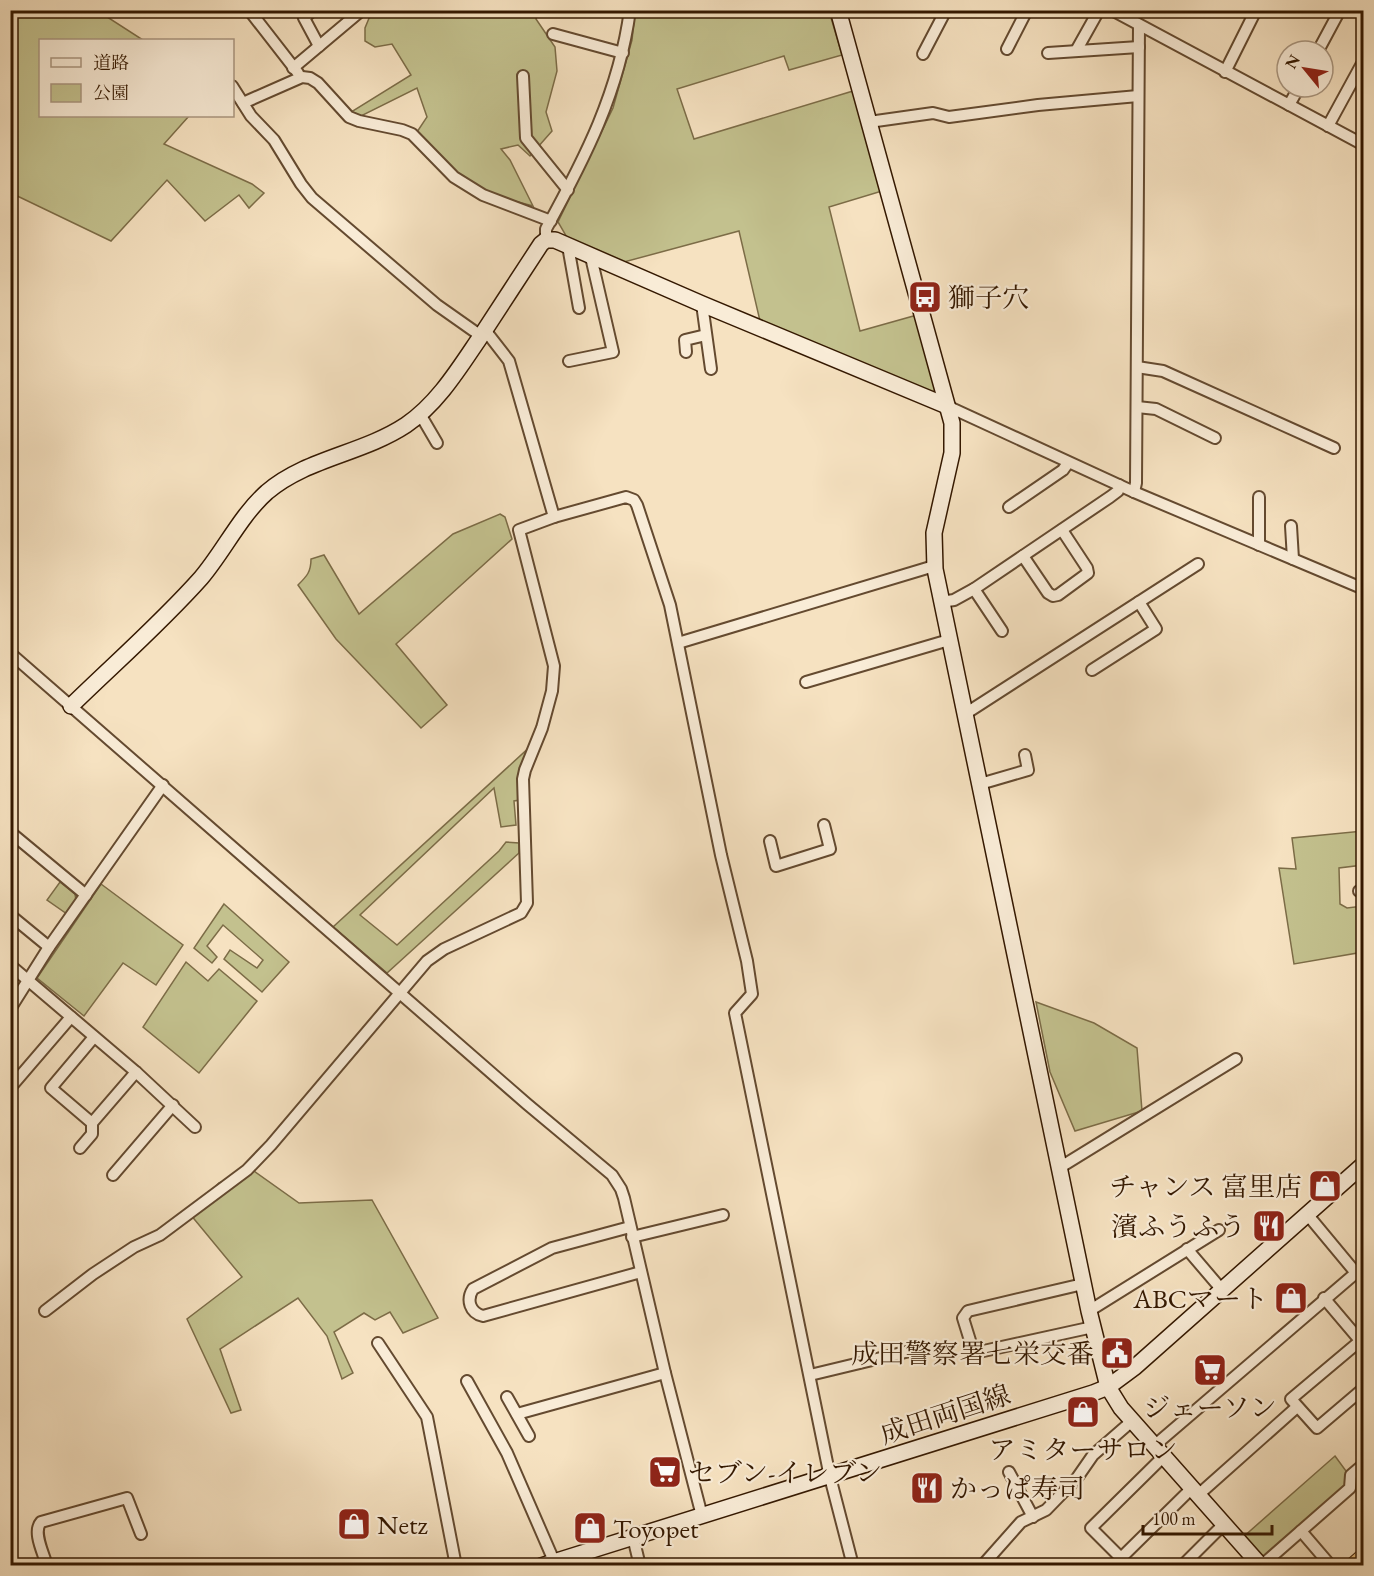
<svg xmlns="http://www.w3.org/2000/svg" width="1374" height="1576" font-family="'EB Garamond','Noto Serif JP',serif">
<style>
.green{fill:#c3c18e;stroke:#7c6c47;stroke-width:1.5}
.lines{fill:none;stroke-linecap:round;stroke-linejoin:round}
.street-casing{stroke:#644a30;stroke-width:14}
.secondary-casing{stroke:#341800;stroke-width:18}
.highway-casing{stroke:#341800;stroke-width:22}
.street{stroke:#f9ecd7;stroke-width:10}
.secondary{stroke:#f9ecd7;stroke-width:15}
.highway{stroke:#ebc180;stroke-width:20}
.labels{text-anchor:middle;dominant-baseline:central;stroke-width:4.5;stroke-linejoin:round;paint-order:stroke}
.poi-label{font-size:27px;fill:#341800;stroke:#f9ecd7;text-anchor:start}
.street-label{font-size:27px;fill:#341800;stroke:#f9ecd7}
</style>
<rect width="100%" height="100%" fill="#f6e2c1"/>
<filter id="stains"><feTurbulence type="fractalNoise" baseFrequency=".00333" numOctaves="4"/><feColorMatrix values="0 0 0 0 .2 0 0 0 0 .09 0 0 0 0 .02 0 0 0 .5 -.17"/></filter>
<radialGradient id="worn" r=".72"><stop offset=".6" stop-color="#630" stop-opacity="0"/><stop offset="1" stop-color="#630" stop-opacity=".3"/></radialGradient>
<g class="green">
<path d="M 10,11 L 98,11 L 143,40 L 40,40 L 40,116 L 189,116 L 164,144 L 252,184 L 264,193 L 249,208 L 239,195 L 205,221 L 167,180 L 111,241 L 11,193 Z"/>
<path d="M 372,11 L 538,11 L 536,19 L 555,47 L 557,71 L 546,112 L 552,131 L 530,156 L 518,145 L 501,149 L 510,160 L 533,206 L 484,193 L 455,177 L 415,135 L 427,117 L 417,88 L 361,116 L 351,112 L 411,75 L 392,44 L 375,47 L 365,41 L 365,28 Z"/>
<path d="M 635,11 L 829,11 L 842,55 L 789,70 L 784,56 L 677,89 L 694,139 L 853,91 L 882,191 L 829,207 L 860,331 L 917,315 L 936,390 L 931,393 L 760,321 L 739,231 L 624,262 L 569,241 L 558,222 L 613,108 L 632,40 Z"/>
<path d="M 500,514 L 505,517 L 512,539 L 396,644 L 447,705 L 421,728 L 336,639 L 298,585 C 307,576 311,572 311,559 L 324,555 L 359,614 L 453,534 Z"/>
<path d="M 532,745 L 520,800 L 514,801 L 516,825 L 501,827 L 494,788 L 360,915 L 397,945 L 499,851 L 506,842 L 519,843 L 519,853 L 387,973 L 333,927 Z"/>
<path d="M 1363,831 L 1363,865 L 1339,868 L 1340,904 L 1347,908 L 1363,906 L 1363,952 L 1294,964 L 1279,868 L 1296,869 L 1292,838 Z"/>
<path d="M 60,882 L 75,894 L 76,901 L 67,914 L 47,900 Z"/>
<path d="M 101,884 L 183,945 L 156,985 L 123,963 L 84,1016 L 37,978 Z"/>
<path d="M 224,904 L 289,962 L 262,992 L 224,959 L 230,950 L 257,968 L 263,960 L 223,925 L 207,946 L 217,957 L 212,963 L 194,948 Z"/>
<path d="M 186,962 L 208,981 L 219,969 L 257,1001 L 199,1073 L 143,1027 Z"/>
<path d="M 1036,1002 L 1094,1023 L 1137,1048 L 1142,1111 L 1075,1131 L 1050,1072 Z"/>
<path d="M 254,1171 L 299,1203 L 372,1200 L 438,1318 L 403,1333 L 390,1312 L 375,1320 L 364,1313 L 334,1332 L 353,1373 L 342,1379 L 327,1336 L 298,1298 L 220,1349 L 241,1410 L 231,1413 L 187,1319 L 242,1277 L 190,1214 L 219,1183 Z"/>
<path d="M 1335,1456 L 1346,1471 L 1347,1486 L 1267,1556 L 1261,1557 L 1242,1538 Z"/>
</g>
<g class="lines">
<defs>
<g id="street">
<path d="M 249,10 L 298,73"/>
<path d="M 313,10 L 304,18 L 319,46"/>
<path d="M 1112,10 L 1364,145"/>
<path d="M 553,34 L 623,53"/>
<path d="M 1007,49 L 1027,10"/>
<path d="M 1076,51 L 1099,10"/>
<path d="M 1318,51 L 1340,10"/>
<path d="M 1048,53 L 1139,47"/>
<path d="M 923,54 L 946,10"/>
<path d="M 293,68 L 362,10"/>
<path d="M 1225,72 L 1256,10"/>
<path d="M 523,76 L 526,138 L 568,190"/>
<path d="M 232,86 L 251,116 L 274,140 L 301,184 L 312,198 L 437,305 L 481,336"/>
<path d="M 243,103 L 302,77 L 310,78 L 318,83 L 349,117 L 359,121 L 402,130 L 412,134 L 454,177 L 483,195 L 551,221"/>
<path d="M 1289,105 L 1299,87"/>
<path d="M 869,122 L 933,113 L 949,117 L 1038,105 L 1138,96"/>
<path d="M 1328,126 L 1364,60"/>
<path d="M 546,240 L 546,229 C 585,158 619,92 630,10"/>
<path d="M 568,246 L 579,308"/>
<path d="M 702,304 L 711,369"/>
<path d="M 485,330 L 509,361 L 554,517"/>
<path d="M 686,352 L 685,340 L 706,335"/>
<path d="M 569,361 L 613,352 L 591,257"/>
<path d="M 1137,367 L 1163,371 L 1334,448"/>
<path d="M 947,406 L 1134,492 L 1364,589"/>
<path d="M 1137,407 L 1156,409 L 1215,438"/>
<path d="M 420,414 L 437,443"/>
<path d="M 1134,492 L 1136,483 L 1139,25"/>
<path d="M 1259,497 L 1259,545"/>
<path d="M 1009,507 L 1063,470 L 1068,463"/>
<path d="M 1291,526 L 1293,559"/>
<path d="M 1023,556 L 1048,593 L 1053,596 L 1058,595 L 1088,573 L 1087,568 L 1062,530"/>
<path d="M 974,589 L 1002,631"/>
<path d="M 941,602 L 954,600 L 974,589 L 1110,497 L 1118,491 L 1119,485"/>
<path d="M 678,643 L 934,566"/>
<path d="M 10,653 L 527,1104 L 612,1175 L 621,1189 L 624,1198 L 665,1373 L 702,1516"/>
<path d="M 1092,670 L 1156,629 L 1139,602"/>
<path d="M 806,682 L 949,640"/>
<path d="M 965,714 L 1198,564"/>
<path d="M 980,784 L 1028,770 L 1025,755"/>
<path d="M 10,832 L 86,895"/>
<path d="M 770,841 L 776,866 L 830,849 L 824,825"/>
<path d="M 1359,891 L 1364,891"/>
<path d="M 10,915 L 49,947"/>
<path d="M 10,965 L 136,1072 L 195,1127"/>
<path d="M 10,1009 L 49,947 L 163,785"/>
<path d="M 94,1037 L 51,1088 L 92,1123 L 136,1072"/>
<path d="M 10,1088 L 71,1017"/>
<path d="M 80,1148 L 92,1134 L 92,1123"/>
<path d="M 1059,1168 L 1236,1059"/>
<path d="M 113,1175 L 173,1105"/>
<path d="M 1307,1214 L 1356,1273"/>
<path d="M 630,1227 L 552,1248 L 473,1289 C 466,1300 470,1313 483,1316 L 641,1272"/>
<path d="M 632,1237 L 723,1215"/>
<path d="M 1187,1249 L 1222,1290"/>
<path d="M 1083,1284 L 968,1311 L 963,1318 L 972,1347 L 974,1351 L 979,1352 L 1093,1327"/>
<path d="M 1324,1298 L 1363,1344"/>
<path d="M 45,1311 L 93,1274 L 134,1247 L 160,1235 L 247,1170 L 271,1145 L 427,961 L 444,949 L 521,913 L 527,903 L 523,779 L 525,770 L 542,728 L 552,691 L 554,666 L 519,530 L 554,517 L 626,497 L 634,500 L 637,505 L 670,605 L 721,855 L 747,961 L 752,994 L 735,1013 L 830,1477 L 851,1558 L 850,1566"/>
<path d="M 1089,1311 L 1219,1230"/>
<path d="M 1360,1341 L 1291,1399 L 1317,1428 L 1364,1388"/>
<path d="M 378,1343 L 427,1417 L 456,1566"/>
<path d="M 810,1375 L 914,1350"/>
<path d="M 467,1381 L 507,1453 L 554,1561"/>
<path d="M 507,1397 L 529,1436"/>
<path d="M 517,1414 L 665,1373"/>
<path d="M 1154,1446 L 1364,1266"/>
<path d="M 1163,1457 L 1091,1528 L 1121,1558 L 1191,1489"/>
<path d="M 1009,1472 L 1033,1517"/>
<path d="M 1197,1496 L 1297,1407"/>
<path d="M 1301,1531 L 1331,1566"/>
<path d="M 633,1537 L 640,1566"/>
<path d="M 47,1566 C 44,1554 32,1532 41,1522 L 127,1498 L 141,1534"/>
<path d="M 982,1566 L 1021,1522 L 1046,1510 L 1077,1478 L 1093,1455 L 1132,1421"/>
<path d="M 1182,1566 L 1223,1525"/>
<path d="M 1261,1566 L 1350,1488 L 1351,1475 L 1364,1464"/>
</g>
<g id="secondary">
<path d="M 838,10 L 952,423 L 952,453 L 934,533 L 935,569 L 1089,1311 L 1108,1387 L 1121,1408 L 1261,1566"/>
<path d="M 71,706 C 114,664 161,623 201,578 C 224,551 240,516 267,492 C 307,458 362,454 406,425 C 437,404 458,370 479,339 C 500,307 520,276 541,244 L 546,240 L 555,240 L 702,304 L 947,406"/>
<path d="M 541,1566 L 1093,1393 L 1108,1387 L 1135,1367 L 1364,1164"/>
</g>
<path id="highway" d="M 1356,1566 L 1364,1559"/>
</defs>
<use href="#street" class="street-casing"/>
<use href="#secondary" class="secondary-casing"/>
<use href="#highway" class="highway-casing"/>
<use href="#street" class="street"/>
<use href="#secondary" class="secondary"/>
<use href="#highway" class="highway"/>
</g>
<defs>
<symbol id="bus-square" viewBox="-11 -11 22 22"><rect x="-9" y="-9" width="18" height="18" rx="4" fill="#8f2418" stroke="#f9ecd7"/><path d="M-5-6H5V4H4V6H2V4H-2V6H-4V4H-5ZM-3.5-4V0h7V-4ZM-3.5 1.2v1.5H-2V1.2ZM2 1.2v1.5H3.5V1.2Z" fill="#fff"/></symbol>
<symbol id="shop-square" viewBox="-11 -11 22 22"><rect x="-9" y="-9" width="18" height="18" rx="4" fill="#8f2418" stroke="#f9ecd7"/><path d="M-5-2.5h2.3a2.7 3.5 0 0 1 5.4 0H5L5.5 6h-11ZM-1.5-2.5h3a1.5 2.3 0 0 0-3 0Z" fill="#fff"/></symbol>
<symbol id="restaurant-square" viewBox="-11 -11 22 22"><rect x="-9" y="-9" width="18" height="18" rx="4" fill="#8f2418" stroke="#f9ecd7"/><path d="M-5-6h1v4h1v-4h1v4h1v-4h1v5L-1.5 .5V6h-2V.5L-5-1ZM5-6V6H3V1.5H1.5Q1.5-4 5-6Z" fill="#fff"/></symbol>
<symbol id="civic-square" viewBox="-11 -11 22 22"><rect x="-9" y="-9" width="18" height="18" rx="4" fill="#8f2418" stroke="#f9ecd7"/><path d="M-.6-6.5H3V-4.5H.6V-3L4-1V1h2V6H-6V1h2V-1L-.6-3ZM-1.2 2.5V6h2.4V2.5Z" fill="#fff"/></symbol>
<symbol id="supermarket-square" viewBox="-11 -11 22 22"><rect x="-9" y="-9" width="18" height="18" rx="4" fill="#8f2418" stroke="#f9ecd7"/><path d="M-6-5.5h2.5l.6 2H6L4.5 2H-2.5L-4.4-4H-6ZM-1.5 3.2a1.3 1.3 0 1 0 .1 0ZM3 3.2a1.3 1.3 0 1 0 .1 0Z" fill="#fff"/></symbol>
</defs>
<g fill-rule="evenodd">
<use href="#bus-square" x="906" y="278" width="38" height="38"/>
<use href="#shop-square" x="1306" y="1167" width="38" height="38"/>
<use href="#restaurant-square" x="1250" y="1207" width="38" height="38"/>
<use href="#shop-square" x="1272" y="1279" width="38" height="38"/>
<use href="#civic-square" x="1098" y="1334" width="38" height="38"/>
<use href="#supermarket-square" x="1191" y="1351" width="38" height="38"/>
<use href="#shop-square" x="1064" y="1393" width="38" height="38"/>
<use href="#supermarket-square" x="646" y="1453" width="38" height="38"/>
<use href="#restaurant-square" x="908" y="1469" width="38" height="38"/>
<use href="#shop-square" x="335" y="1505" width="38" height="38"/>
<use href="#shop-square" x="571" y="1509" width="38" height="38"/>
</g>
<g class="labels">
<g class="poi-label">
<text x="948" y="297">獅子穴</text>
<text x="1302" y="1186" text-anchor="end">チャンス 富里店</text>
<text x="1246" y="1226" text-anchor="end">濱ふうふう</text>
<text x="1268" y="1298" text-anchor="end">ABCマート</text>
<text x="1094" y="1353" text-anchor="end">成田警察署七栄交番</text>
<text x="1210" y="1407" text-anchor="middle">ジェーソン</text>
<text x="1083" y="1449" text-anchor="middle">アミターサロン</text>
<text x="688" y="1472">セブン-イレブン</text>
<text x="950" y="1488">かっぱ寿司</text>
<text x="377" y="1524">Netz</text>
<text x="613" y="1528">Toyopet</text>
</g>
<g class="street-label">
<text transform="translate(945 1414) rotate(-18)">成田両国線</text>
</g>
</g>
<rect width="1374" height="1576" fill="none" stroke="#f6e2c1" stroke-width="36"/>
<rect x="12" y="12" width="1350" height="1552" fill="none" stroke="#341800" stroke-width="3"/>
<rect x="18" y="18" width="1338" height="1540" fill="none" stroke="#341800" stroke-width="1.5"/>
<rect x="39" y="39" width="195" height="78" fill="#f9ecd7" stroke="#aa9781" stroke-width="1.5"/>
<rect x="51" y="58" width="30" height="9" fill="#f9ecd7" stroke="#aa9781" stroke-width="1.5"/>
<text x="93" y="69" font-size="18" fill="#341800">道路</text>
<rect x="51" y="84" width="30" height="18" fill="#c3c18e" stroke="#aa9781" stroke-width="1.5"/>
<text x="93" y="99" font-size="18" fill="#341800">公園</text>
<g transform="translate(1305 69) rotate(300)"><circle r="28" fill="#f9ecd7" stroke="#aa9781" stroke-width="1.5"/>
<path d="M0-4.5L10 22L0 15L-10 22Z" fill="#8f2418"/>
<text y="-9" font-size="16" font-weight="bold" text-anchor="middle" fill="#341800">N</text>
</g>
<path d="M1143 1525v9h129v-9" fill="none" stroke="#341800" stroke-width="3"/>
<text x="1152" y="1525" font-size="18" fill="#341800" stroke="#f9ecd7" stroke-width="4.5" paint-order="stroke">100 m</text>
<rect width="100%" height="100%" filter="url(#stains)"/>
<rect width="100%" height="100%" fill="url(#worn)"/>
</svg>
